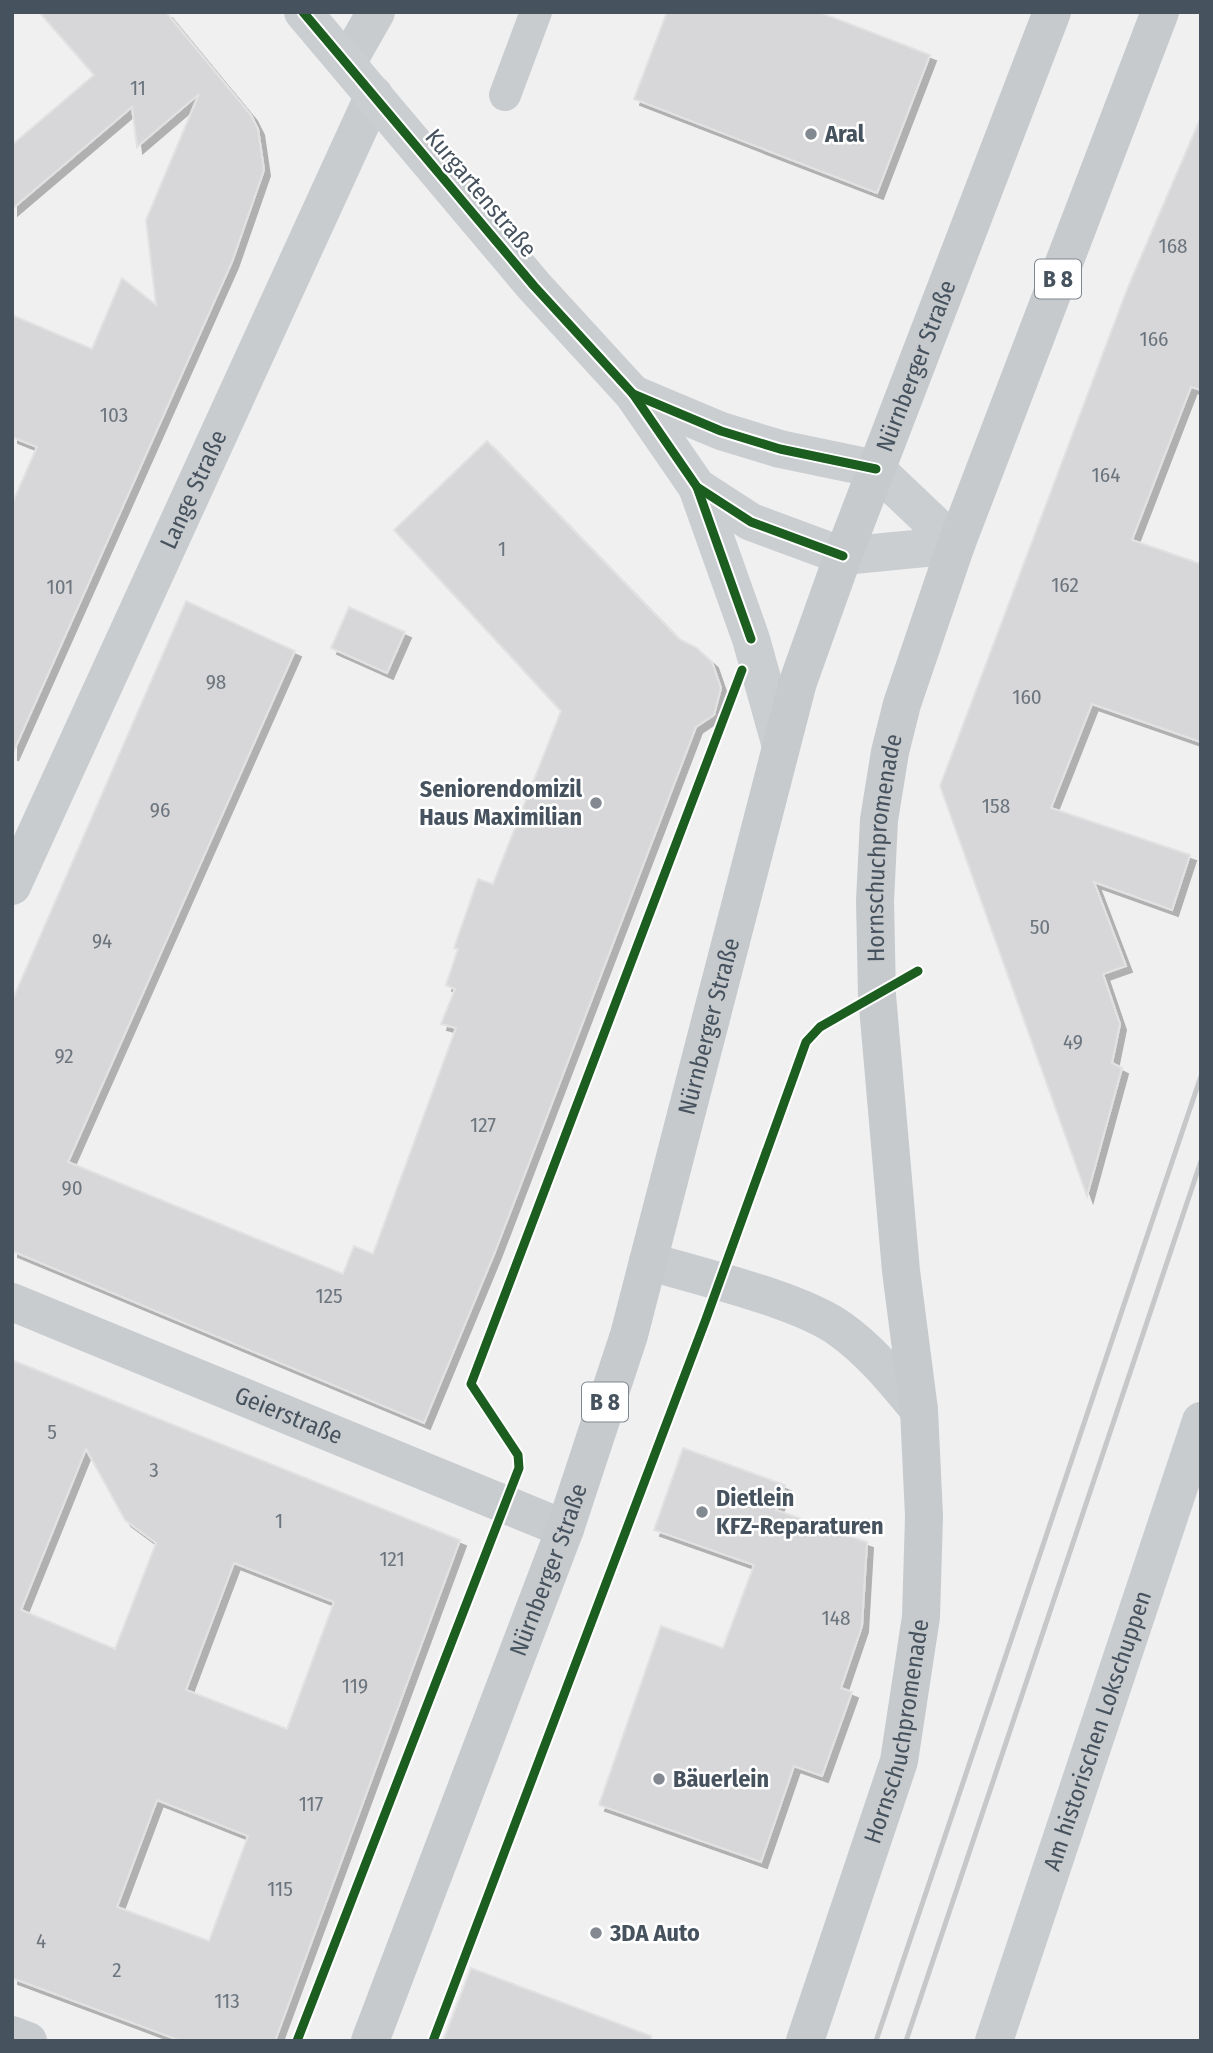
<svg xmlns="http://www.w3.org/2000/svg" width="1213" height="2053" font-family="'Fira Sans Condensed',sans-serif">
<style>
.building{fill:#d7d7d9;stroke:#e2e2e3;stroke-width:2;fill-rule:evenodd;filter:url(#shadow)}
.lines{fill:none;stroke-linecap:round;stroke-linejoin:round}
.lane{stroke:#c9cccf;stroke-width:32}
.street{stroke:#c9cccf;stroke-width:38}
.secondary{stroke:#cbced1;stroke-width:38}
.primary{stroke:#c6cacd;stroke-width:38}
.rail{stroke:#c5c7c9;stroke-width:5}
.cycleway-casing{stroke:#fff;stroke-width:13}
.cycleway{stroke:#1b5e20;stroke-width:9}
.poi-dot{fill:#828991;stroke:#fff;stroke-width:2.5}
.labels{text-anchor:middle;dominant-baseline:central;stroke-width:5;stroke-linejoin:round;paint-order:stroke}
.number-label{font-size:21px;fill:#6c757e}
.shield{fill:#fff;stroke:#7e868e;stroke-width:2}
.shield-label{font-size:23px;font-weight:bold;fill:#46525e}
.poi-label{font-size:24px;font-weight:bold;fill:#46525e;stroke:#fff;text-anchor:start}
.street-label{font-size:24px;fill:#46525e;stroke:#fff}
</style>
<defs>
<filter id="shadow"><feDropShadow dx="6" dy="6" stdDeviation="0" flood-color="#0004"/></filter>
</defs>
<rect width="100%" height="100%" fill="#f1f0f0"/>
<g class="building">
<path d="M 39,12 L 166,12 L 251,115 L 258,129 L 264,170 L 232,262 L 12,755 L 12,504 L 37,447 L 12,437 L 12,315 L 92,349 L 122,278 L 156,305 L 146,220 L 199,94 L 137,147 L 132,107 L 12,209 L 12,145 L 94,75 Z"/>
<path d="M 667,12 L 819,12 L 930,55 L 877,193 L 634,99 Z"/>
<path d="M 1201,117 L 1201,390 L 1191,387 L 1132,540 L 1201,564 L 1201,742 L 1092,704 L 1051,808 L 1190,855 L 1172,910 L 1094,882 L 1126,966 L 1103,974 L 1120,1024 L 1112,1063 L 1122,1068 L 1087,1196 L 940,786 L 1128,287 Z"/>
<path d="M 487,441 L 679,639 L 697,648 L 712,662 L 721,688 L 714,715 L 696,727 L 495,1252 L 424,1423 L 12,1251 L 12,1001 L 186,601 L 295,651 L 68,1162 L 343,1274 L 354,1246 L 373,1254 L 456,1028 L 441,1024 L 455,989 L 446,985 L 458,949 L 454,948 L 478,879 L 493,884 L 561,711 L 394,530 Z"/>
<path d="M 349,607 L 405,632 L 387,673 L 331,648 Z"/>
<path d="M 12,1360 L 460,1540 L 275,2041 L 181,2041 L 12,1978 ZM 86,1449 L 125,1520 L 156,1543 L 115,1649 L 21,1610 ZM 234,1563 L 334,1602 L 287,1729 L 186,1690 ZM 157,1800 L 248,1836 L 209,1941 L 117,1907 Z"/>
<path d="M 683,1448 L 785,1485 L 776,1510 L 867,1542 L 862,1626 L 841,1688 L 852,1692 L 822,1776 L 794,1766 L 761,1862 L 599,1805 L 661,1626 L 723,1648 L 754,1565 L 654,1530 Z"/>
<path d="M 471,1968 L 651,2036 L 651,2041 L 443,2041 Z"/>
</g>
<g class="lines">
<path class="lane" d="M 505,95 L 536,12"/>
<g class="street">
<path d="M 347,63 L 376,12"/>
<path id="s1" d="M 12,886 L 374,95"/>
<path d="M 648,1261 C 700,1277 798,1299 840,1329 C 871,1351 895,1381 919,1410"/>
<path id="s2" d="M 12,1302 L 565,1529"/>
<path d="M 12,2035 L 28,2041"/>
<path id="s3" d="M 994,2041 L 1201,1421"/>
</g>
<g class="secondary">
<path d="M 303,12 L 534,286 L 633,394 L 697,487 L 751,522 L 843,556 L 956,545"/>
<path d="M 633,394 L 721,431 L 780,449 L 876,469 L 956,545"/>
<path d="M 697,487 L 751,639 L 780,743"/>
</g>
<g class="primary">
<path id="s4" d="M 370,2041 L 565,1529 L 629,1335 L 798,682 L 843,556 L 1052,12"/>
<path id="s5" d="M 805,2041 L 899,1761 L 921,1617 L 924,1516 L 919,1410 L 901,1271 L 877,995 L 875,901 L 879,820 L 890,752 L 902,704 L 956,545 L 1160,12"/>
</g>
<g class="rail">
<path d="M 876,2041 L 1201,1076"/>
<path d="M 906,2041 L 1201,1161"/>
</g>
<defs>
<g id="cycleway">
<path d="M 303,12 L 534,286 L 633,394 L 697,487 L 751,522 L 843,556"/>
<path d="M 633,394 L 721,431 L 780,449 L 876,469"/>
<path d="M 697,487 L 751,639"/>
<path d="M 297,2041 L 519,1468 L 518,1455 L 471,1384 L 742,670"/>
<path d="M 433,2041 L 706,1319 L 806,1042 L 820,1027 L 918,971"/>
</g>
</defs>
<use href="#cycleway" class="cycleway-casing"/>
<use href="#cycleway" class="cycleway"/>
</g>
<g class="poi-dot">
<circle cx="811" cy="134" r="7"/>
<circle cx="596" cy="803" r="7"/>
<circle cx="702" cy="1512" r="7"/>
<circle cx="659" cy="1779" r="7"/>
<circle cx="596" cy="1933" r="7"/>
</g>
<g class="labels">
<g class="number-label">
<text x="138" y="88">11</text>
<text x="1173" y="246">168</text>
<text x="1154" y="339">166</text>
<text x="114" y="415">103</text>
<text x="1106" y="475">164</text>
<text x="502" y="549">1</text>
<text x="1065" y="585">162</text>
<text x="60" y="587">101</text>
<text x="216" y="682">98</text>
<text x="1027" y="697">160</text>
<text x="996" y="806">158</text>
<text x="160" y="810">96</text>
<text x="1040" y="927">50</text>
<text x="102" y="941">94</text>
<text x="1073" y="1042">49</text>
<text x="64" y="1056">92</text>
<text x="483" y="1125">127</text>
<text x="72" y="1188">90</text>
<text x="329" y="1296">125</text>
<text x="52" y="1432">5</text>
<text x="154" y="1470">3</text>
<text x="279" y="1521">1</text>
<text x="392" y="1559">121</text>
<text x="836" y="1618">148</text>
<text x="355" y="1686">119</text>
<text x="311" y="1804">117</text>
<text x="280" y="1889">115</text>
<text x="41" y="1941">4</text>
<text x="117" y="1970">2</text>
<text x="227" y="2001">113</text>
</g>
<g class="shield">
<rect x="1035" y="259.5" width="46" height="39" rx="5"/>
<rect x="582" y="1382.5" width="46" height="39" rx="5"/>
</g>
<g class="shield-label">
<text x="1058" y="279">B 8</text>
<text x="605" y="1402">B 8</text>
</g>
<g class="poi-label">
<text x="825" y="134">Aral</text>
<text x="582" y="789" text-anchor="end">Seniorendomizil<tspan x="582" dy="28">Haus Maximilian</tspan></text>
<text x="716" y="1498">Dietlein<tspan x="716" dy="28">KFZ-Reparaturen</tspan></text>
<text x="673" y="1779">Bäuerlein</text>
<text x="610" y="1933">3DA Auto</text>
</g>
<g class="street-label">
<text transform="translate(481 193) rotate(50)">Kurgartenstraße</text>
<text stroke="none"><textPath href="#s4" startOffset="1764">Nürnberger Straße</textPath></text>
<text stroke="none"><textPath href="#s1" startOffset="436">Lange Straße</textPath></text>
<text stroke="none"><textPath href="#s5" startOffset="1213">Hornschuchpromenade</textPath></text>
<text stroke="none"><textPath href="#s4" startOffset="1071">Nürnberger Straße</textPath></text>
<text stroke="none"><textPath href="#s2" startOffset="299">Geierstraße</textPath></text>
<text stroke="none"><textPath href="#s4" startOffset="504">Nürnberger Straße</textPath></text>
<text stroke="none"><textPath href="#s5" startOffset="324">Hornschuchpromenade</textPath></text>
<text stroke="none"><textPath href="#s3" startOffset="327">Am historischen Lokschuppen</textPath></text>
</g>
</g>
<rect width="1213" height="2053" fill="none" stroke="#46525e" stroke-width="28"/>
</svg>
